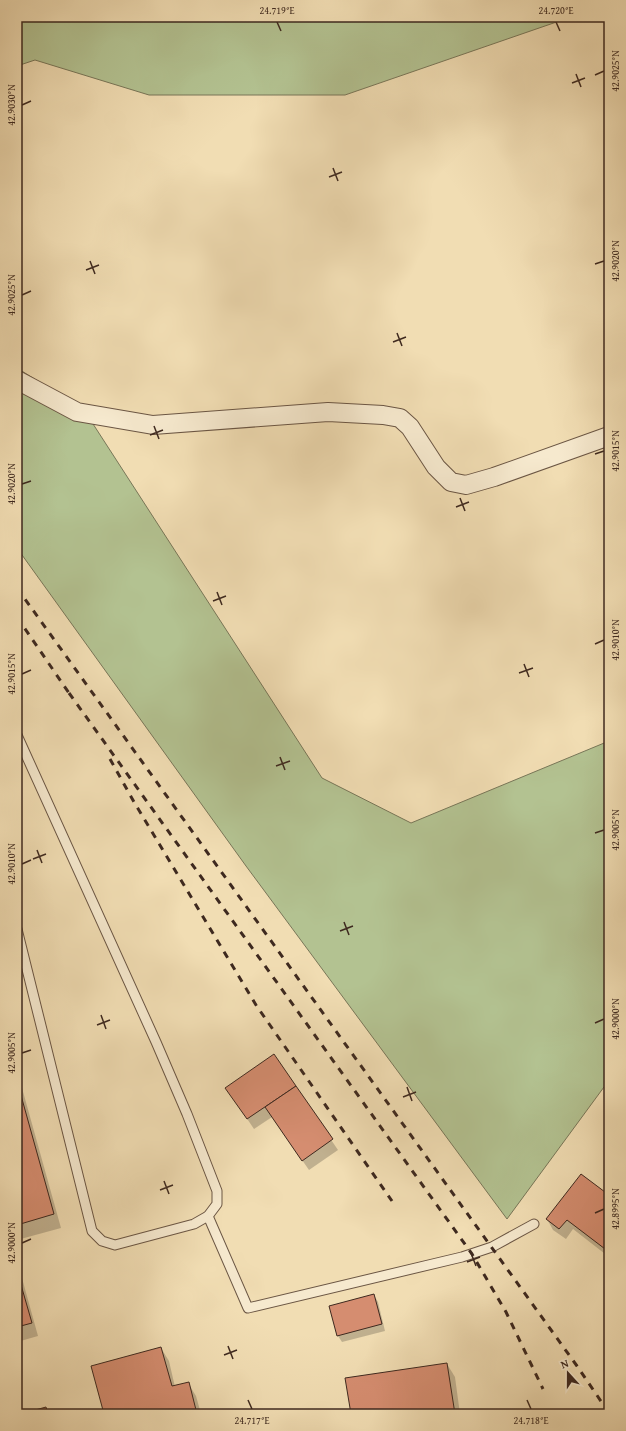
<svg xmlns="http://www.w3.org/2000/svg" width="626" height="1431" font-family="'Gentium Book Plus',serif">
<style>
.green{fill:#b3c291;stroke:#787658}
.shadow{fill:#0003}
.building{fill:#d58d70;stroke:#3e291f}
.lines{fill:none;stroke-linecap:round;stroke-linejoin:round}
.service-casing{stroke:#6b5644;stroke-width:11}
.minor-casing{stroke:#6b5644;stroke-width:20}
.service{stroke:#f6e9ce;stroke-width:9}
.minor{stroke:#f6e9ce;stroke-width:18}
.rail{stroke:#3e291f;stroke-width:3;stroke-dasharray:7 7;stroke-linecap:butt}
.ticks{fill:none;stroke:#3e291f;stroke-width:1.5}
.neatline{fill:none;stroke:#3e291f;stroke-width:1.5}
.ticks-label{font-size:10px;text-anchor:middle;fill:#3e291f}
</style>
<rect width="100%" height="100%" fill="#f1ddb3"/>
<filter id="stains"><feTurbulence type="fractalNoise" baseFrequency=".005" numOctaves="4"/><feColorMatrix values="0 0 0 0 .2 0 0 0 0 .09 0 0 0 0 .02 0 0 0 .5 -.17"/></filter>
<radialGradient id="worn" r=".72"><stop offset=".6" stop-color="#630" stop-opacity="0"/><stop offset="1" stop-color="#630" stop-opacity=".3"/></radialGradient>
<g class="green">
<path d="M 17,17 L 571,17 L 345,95 L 149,95 L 35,60 L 17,66 Z"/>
<path d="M 17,368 L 84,410 L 322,778 L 411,823 L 609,741 L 609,1089 L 604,1087 L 507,1219 L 246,866 L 17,548 Z"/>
</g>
<g class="shadow">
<path d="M 274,1056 L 338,1150 L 309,1170 L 272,1117 L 254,1129 L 233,1098 Z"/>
<path d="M 17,1070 L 61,1228 L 17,1240 Z"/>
<path d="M 609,1196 L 609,1257 L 573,1229 L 566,1239 L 553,1230 L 547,1219 Z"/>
<path d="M 17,1260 L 38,1336 L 17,1342 Z"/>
<path d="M 374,1295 L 378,1302 L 385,1331 L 342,1342 L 338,1336 Z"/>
<path d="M 161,1348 L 169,1361 L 175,1387 L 188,1383 L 196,1396 L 201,1414 L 105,1414 Z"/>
<path d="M 447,1364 L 455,1377 L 460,1414 L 352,1414 Z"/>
</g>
<g class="building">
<path d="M 274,1054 L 296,1086 L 247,1119 L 225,1088 Z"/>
<path d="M 17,1081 L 54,1214 L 17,1225 Z"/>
<path d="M 296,1086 L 333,1139 L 302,1161 L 265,1107 Z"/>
<path d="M 581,1174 L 609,1195 L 609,1252 L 567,1220 L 559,1229 L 546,1219 Z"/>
<path d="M 17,1271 L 32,1323 L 17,1327 Z"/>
<path d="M 374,1294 L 382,1324 L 337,1336 L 329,1306 Z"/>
<path d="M 161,1347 L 172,1386 L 189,1382 L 197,1414 L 104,1414 L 91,1366 Z"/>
<path d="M 447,1363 L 455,1414 L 351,1414 L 345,1378 Z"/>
<path d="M 46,1407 L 48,1414 L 21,1414 Z"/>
</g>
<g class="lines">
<defs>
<g id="service">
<path d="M 17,735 L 156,1042 L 187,1114 L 217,1191 L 217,1204 L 208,1216 L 194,1224 L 115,1245 L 102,1241 L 92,1231 L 17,929"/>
<path d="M 208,1216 L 248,1308 L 462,1257 L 492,1247 L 534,1224"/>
</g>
<path id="minor" d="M 17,380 L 77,412 L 153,425 L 328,412 L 383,415 L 400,418 L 410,427 L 436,467 L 451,482 L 466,485 L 494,477 L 609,436"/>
</defs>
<use href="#service" class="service-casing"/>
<use href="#minor" class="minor-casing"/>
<use href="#service" class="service"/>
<use href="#minor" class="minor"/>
<g class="rail">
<path d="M 17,588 L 577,1366 L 609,1413"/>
<path d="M 17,617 L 71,696"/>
<path d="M 69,693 L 472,1254 L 506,1312 L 543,1389"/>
<path d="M 110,759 L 134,802 L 256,1005 L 392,1201"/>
</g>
</g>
<path class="ticks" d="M 277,22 L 281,31M 556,22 L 560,31M 576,74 L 581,87M 595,75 L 604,71M 572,83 L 585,78M 22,105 L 31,101M 333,168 L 338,181M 329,177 L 342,172M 90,261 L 95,274M 595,264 L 604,261M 86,270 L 99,265M 22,295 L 31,291M 397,333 L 402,346M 393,342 L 406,337M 154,426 L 159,439M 150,435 L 163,430M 595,454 L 604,451M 22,484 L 31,481M 460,498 L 465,511M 456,507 L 469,502M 217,592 L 222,605M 213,601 L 226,596M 595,644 L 604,640M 524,664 L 529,677M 519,673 L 533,668M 22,674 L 31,670M 280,757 L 285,770M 276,766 L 290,761M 595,833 L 604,830M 37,850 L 42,863M 33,859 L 46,854M 22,864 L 31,860M 344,922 L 349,935M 340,931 L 353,926M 101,1015 L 106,1029M 595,1023 L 604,1019M 97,1025 L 110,1020M 22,1053 L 31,1050M 407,1087 L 412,1101M 403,1097 L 416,1092M 164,1181 L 169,1194M 160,1190 L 173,1185M 595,1213 L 604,1209M 22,1243 L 31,1239M 471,1253 L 476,1266M 467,1262 L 480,1257M 228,1346 L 233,1359M 224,1355 L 237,1350M 248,1400 L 252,1409M 527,1400 L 531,1409"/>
<rect width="626" height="1431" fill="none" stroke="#f1ddb3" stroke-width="44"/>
<g transform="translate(568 1373) rotate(339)" stroke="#f6e9ce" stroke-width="3" paint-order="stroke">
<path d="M0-3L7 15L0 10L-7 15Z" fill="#3e291f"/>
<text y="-6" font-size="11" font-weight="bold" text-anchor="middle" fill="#3e291f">N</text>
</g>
<rect x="22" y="22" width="582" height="1387" class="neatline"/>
<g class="ticks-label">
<text x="277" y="14">24.719°E</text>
<text x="556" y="14">24.720°E</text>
<text transform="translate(615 71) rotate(-90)" y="4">42.9025°N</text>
<text transform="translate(11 105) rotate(-90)" y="4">42.9030°N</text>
<text transform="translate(615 261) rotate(-90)" y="4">42.9020°N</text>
<text transform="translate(11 295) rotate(-90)" y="4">42.9025°N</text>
<text transform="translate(615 451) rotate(-90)" y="4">42.9015°N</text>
<text transform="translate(11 484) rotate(-90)" y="4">42.9020°N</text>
<text transform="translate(615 640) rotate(-90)" y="4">42.9010°N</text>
<text transform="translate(11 674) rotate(-90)" y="4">42.9015°N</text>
<text transform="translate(615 830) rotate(-90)" y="4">42.9005°N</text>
<text transform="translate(11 864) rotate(-90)" y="4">42.9010°N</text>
<text transform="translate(615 1019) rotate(-90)" y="4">42.9000°N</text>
<text transform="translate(11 1053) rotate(-90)" y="4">42.9005°N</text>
<text transform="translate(615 1209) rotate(-90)" y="4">42.8995°N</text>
<text transform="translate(11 1243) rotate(-90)" y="4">42.9000°N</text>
<text x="252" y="1424">24.717°E</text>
<text x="531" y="1424">24.718°E</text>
</g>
<rect width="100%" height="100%" filter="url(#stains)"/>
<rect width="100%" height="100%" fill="url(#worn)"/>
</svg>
